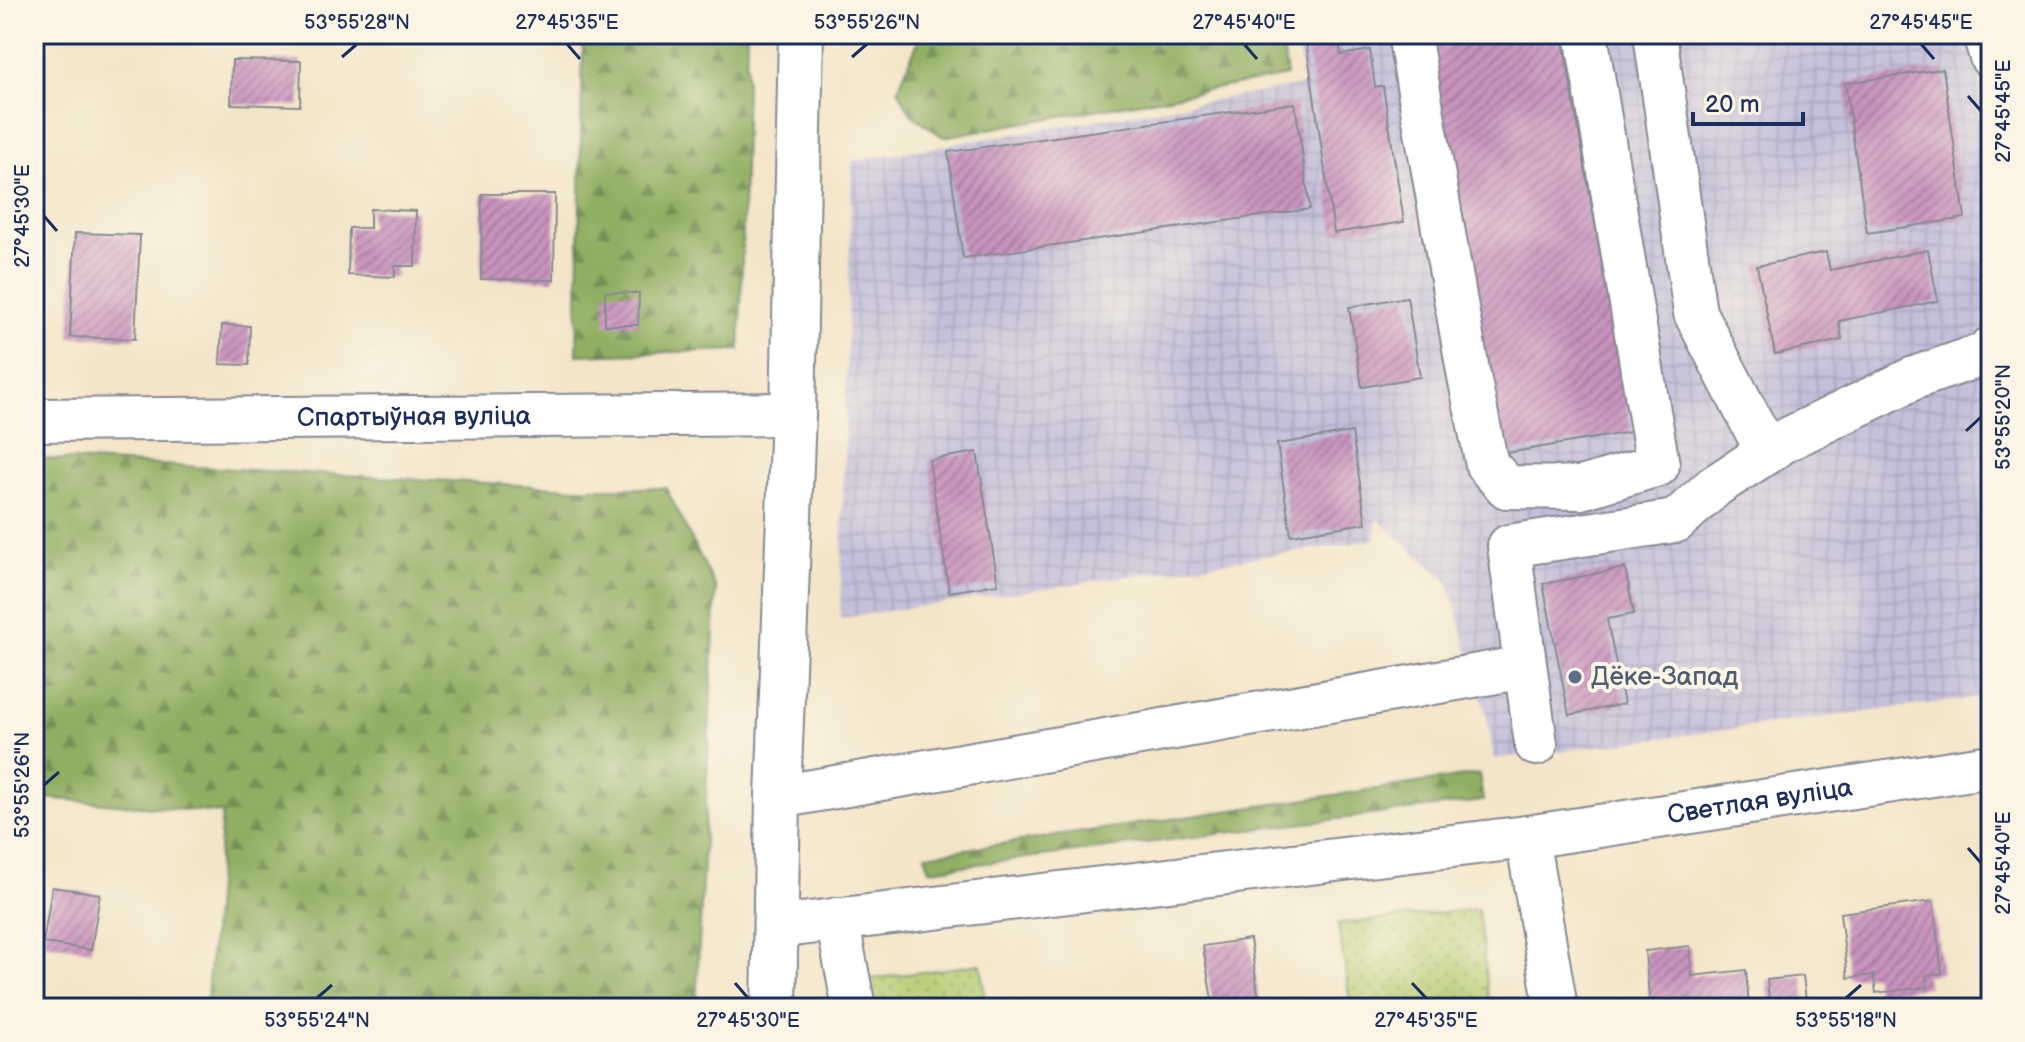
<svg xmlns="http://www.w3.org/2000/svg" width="2025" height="1042" font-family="'Balsamiq Sans',sans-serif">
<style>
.industrial{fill:url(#industrial-grid)}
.grass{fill:url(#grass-dots);stroke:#687d66;stroke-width:2}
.forest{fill:url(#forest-firs);stroke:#566f60;stroke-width:2}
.building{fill:url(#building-hatch)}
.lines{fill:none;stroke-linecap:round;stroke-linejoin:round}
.minor-casing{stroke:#878a93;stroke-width:46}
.major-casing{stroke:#878a93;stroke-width:48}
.minor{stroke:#fff;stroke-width:42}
.major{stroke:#fff;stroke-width:44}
.ticks{fill:none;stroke:#1b2f5e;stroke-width:3}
.service-dot{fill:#5c6f8a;stroke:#fcf5e5;stroke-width:3}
.labels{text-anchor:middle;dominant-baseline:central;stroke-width:8;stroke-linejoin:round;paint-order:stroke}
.street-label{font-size:26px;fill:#1b2f5e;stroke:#fcf5e5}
.service-label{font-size:26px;fill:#4e5e75;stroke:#fcf5e5;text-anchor:start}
.neatline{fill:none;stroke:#1b2f5e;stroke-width:3}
.ticks-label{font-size:20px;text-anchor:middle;fill:#1b2f5e}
</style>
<defs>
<pattern id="industrial-grid" width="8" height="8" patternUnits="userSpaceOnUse" patternTransform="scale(2)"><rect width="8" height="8" fill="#c5c0da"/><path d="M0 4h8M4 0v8" fill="none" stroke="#a9a5be"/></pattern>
<pattern id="grass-dots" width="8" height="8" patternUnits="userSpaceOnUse" patternTransform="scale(2)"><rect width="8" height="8" fill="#b5cb6f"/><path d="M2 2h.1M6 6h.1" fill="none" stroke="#92a55e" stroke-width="1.8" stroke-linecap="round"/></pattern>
<pattern id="forest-firs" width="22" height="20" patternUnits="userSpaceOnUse" patternTransform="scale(2)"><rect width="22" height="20" fill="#90af62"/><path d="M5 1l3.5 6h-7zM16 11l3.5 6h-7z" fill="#758f54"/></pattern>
<pattern id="building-hatch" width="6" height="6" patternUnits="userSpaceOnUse" patternTransform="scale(2)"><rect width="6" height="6" fill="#c893bd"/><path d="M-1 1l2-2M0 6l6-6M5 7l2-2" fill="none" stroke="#a2789d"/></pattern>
</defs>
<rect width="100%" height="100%" fill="#fcf5e5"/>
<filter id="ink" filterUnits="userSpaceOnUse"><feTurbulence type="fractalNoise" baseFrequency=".0125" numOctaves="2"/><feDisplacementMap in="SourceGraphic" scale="16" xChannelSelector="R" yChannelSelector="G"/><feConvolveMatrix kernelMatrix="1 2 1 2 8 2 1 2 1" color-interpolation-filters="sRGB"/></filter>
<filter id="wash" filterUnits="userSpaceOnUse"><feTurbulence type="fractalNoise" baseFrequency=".006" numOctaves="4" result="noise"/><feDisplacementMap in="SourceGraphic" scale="32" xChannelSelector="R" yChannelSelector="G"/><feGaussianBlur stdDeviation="1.8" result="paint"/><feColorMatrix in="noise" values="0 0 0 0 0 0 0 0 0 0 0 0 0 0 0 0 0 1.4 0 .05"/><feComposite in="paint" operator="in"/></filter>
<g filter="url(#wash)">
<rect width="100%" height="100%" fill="#f3e5c8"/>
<path class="industrial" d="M 1296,34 L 1991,34 L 1991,696 L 1494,759 L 1487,717 L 1448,582 L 1376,518 L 1375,540 L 840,618 L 852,161 L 1304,85 Z"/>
<g class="grass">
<path d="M 1478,909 L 1490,1008 L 1351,1008 L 1338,924 Z"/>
<path d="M 981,964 L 986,1008 L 869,1008 L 863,980 Z"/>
</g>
<g class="forest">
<path d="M 583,34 L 747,34 L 740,350 L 577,355 Z"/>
<path d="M 921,34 L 1122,34 L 1137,41 L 1149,34 L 1281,34 L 1287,76 L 943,137 L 911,114 L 898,89 Z"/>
<path d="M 34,458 L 575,488 L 666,488 L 716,588 L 696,1008 L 206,1008 L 222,813 L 34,797 Z"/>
<path d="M 1479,774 L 1483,801 L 930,870 L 925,855 Z"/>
</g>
<g id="blocks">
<g class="building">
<path d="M 1305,34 L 1338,34 L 1341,55 L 1370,50 L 1375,87 L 1383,86 L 1404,222 L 1334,233 Z"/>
<path d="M 1429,34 L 1562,34 L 1631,432 L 1501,454 Z"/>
<path d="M 232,60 L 301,61 L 300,106 L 231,104 Z"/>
<path d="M 1943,69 L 1965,218 L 1867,233 L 1845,83 Z"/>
<path d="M 1295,103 L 1310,209 L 963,258 L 948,152 Z"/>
<path d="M 482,194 L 555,194 L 554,280 L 481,279 Z"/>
<path d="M 370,209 L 416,211 L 415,266 L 395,266 L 395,277 L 348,275 L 349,228 L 370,228 Z"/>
<path d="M 75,233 L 140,235 L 135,339 L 70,337 Z"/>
<path d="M 1928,250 L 1938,301 L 1839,321 L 1842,340 L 1775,354 L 1757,266 L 1826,252 L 1830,270 Z"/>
<path d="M 605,292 L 639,293 L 638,325 L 605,325 Z"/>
<path d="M 1407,297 L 1420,377 L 1362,387 L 1349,307 Z"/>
<path d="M 222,325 L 250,326 L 249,365 L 220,364 Z"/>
<path d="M 1352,432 L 1366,523 L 1291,535 L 1277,444 Z"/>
<path d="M 977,452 L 998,584 L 949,592 L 929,460 Z"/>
<path d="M 1625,568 L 1634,614 L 1607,619 L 1624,704 L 1569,715 L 1543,584 Z"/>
<path d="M 52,887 L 100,894 L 91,950 L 43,943 Z"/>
<path d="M 1933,901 L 1942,973 L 1926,975 L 1928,987 L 1876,993 L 1874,975 L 1848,978 L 1840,913 Z"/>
<path d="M 1250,939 L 1259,999 L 1213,1006 L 1203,946 Z"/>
<path d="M 1690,946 L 1692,976 L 1746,970 L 1749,1008 L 1650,1008 L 1645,951 Z"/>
<path d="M 1803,976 L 1807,1008 L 1770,1008 L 1767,980 Z"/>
</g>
</g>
</g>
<g filter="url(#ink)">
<use href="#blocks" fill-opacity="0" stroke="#878a93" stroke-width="2"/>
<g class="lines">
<defs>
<g id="minor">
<path d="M 1409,34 L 1468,371 L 1487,465 L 1507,487 L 1581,488 L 1658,465 L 1586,34"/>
<path d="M 1655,34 L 1695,313 L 1767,452"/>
<path d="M 1982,34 L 1985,37 L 1991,57"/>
<path id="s1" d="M 34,420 L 793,414"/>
<path d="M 1536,744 L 1509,546 L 1676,521 L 1715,486 L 1786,440 L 1914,378 L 1984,354 L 1991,348"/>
<path d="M 778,797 L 1525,667"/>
<path d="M 1527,837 L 1556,1008"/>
<path d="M 837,919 L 854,1008"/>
<path id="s2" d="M 776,927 L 1527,837 L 1991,766"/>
</g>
<path id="major" d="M 774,1008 L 778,797 L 793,414 L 801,34"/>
</defs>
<use href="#minor" class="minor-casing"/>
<use href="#major" class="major-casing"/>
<use href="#minor" class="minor"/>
<use href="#major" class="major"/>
</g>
</g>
<path class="ticks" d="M 567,44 L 580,59M 1244,44 L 1257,59M 1921,44 L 1934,59M 342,57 L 357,44M 852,57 L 867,44M 1968,96 L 1981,111M 44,216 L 57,231M 1966,431 L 1981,417M 44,785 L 59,772M 1968,848 L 1981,863M 735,983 L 748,998M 1412,983 L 1426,998M 317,998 L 332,985M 1846,998 L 1861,985"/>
<circle class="service-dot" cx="1575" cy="677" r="8"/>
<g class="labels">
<g class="street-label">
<text stroke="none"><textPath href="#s1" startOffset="380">Спартыўная вуліца</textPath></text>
<text stroke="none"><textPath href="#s2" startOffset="992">Светлая вуліца</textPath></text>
</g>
<g class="service-label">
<text x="1591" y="677">Дёке-Запад</text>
</g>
</g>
<rect width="2025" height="1042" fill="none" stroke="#fcf5e5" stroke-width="88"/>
<path d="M1693 112v12h110v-12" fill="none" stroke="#1b2f5e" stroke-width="4"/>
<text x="1705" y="112" font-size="24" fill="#1b2f5e" stroke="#fcf5e5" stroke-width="6" paint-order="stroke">20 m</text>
<rect x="44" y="44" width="1937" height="954" class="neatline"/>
<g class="ticks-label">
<text x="357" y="29">53°55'28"N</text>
<text x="567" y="29">27°45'35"E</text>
<text x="867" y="29">53°55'26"N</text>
<text x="1244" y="29">27°45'40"E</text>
<text x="1921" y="29">27°45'45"E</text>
<text transform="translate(2003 111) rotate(-90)" y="7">27°45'45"E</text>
<text transform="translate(22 216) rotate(-90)" y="7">27°45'30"E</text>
<text transform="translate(2003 417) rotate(-90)" y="7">53°55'20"N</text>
<text transform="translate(22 785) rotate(-90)" y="7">53°55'26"N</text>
<text transform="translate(2003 863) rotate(-90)" y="7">27°45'40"E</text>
<text x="317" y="1027">53°55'24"N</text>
<text x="748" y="1027">27°45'30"E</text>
<text x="1426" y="1027">27°45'35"E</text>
<text x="1846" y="1027">53°55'18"N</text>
</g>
</svg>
